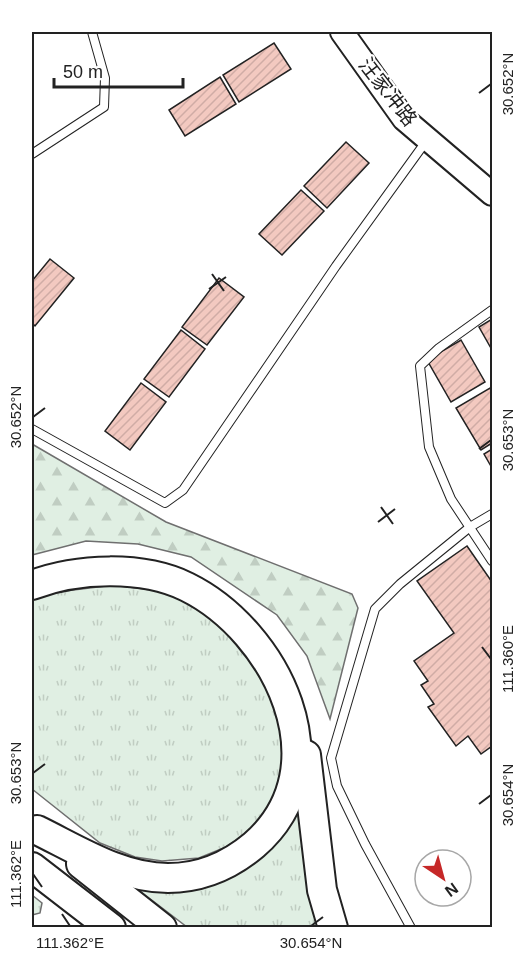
<svg xmlns="http://www.w3.org/2000/svg" width="524" height="959" font-family="Helvetica,'Noto Sans SC',sans-serif">
<style>
.grass{fill:url(#grass-tufts);stroke:#6f6f6f;stroke-width:1.5}
.forest{fill:url(#forest-firs);stroke:#6f6f6f;stroke-width:1.5}
.building{fill:url(#building-hatch);stroke:#222;stroke-width:1.5}
.lines{fill:none;stroke-linecap:round;stroke-linejoin:round}
.lane-casing{stroke:#222;stroke-width:10}
.secondary-casing{stroke:#222;stroke-width:26}
.highway-casing{stroke:#222;stroke-width:32}
.lane{stroke:#fff;stroke-width:8}
.secondary{stroke:#fff;stroke-width:22}
.highway{stroke:#fff;stroke-width:28}
.ticks{fill:none;stroke:#222;stroke-width:2}
.labels{text-anchor:middle;dominant-baseline:central;stroke-width:4.5;stroke-linejoin:round;paint-order:stroke}
.street-label{font-size:20px;fill:#222;stroke:#fff}
.neatline{fill:none;stroke:#222;stroke-width:2}
.ticks-label{font-size:15px;text-anchor:middle;fill:#222}
</style>
<defs>
<pattern id="grass-tufts" width="24" height="20" patternUnits="userSpaceOnUse" patternTransform="scale(1.5)"><rect width="24" height="20" fill="#e0efe3"/><path d="M3 7l-1-3M5 7V3M7 7l1-3M15 17l-1-3M17 17v-4M19 17l1-3" fill="none" stroke="#c0cdc2"/></pattern>
<pattern id="forest-firs" width="22" height="20" patternUnits="userSpaceOnUse" patternTransform="scale(1.5)"><rect width="22" height="20" fill="#e0efe3"/><path d="M5 1l3.5 6h-7zM16 11l3.5 6h-7z" fill="#c0cdc2"/></pattern>
<pattern id="building-hatch" width="6" height="6" patternUnits="userSpaceOnUse" patternTransform="scale(1.5)"><rect width="6" height="6" fill="#f3c9c0"/><path d="M-1 1l2-2M0 6l6-6M5 7l2-2" fill="none" stroke="#d0aca5"/></pattern>
</defs>
<rect width="100%" height="100%" fill="#fff"/>
<g class="grass">
<path d="M 114,585 L 166,592 L 213,615 L 241,642 L 283,712 L 284,772 L 274,802 L 253,829 L 226,847 L 199,858 L 162,861 L 135,857 L 100,843 L 32,789 L 32,599 L 49,593 Z"/>
<path d="M 303,788 L 322,927 L 187,927 L 136,888 L 184,886 Z"/>
<path d="M 32,895 L 42,903 L 40,913 L 32,915 Z"/>
</g>
<path class="forest" d="M 32,444 L 166,522 L 352,594 L 358,608 L 330,719 L 307,656 L 277,615 L 191,557 L 138,544 L 86,541 L 32,555 Z"/>
<g class="building">
<path d="M 274,43 L 291,69 L 239,102 L 223,75 Z"/>
<path d="M 220,77 L 236,104 L 185,136 L 169,110 Z"/>
<path d="M 346,142 L 369,163 L 327,208 L 304,186 Z"/>
<path d="M 301,190 L 324,211 L 282,255 L 259,234 Z"/>
<path d="M 50,259 L 74,278 L 35,326 L 32,323 L 32,281 Z"/>
<path d="M 219,278 L 244,297 L 207,345 L 182,327 Z"/>
<path d="M 492,319 L 492,350 L 479,327 Z"/>
<path d="M 181,330 L 205,349 L 169,397 L 144,379 Z"/>
<path d="M 461,340 L 485,382 L 451,402 L 427,360 Z"/>
<path d="M 141,383 L 166,402 L 130,450 L 105,431 Z"/>
<path d="M 490,388 L 492,393 L 492,443 L 481,450 L 456,408 Z"/>
<path d="M 492,449 L 492,468 L 484,454 Z"/>
<path d="M 467,546 L 492,582 L 492,746 L 481,754 L 468,736 L 456,746 L 428,707 L 434,704 L 421,685 L 428,681 L 414,661 L 454,633 L 417,581 Z"/>
</g>
<g class="lines">
<defs>
<g id="lane">
<path d="M 32,154 L 104,107 L 105,78 L 92,32"/>
<path d="M 492,310 L 439,348 L 420,366 L 429,447 L 451,499 L 492,561"/>
<path d="M 32,429 L 165,503 L 183,490 L 336,266 L 427,140"/>
<path d="M 411,928 L 365,844 L 337,786 L 331,758 L 375,609 L 400,584 L 470,527 L 492,514"/>
</g>
<path id="secondary" d="M 342,32 L 404,119 L 492,194"/>
<g id="highway">
<path d="M 32,585 C 77,568 142,565 187,587 C 276,631 344,767 254,845 C 229,866 201,878 168,878 C 121,878 78,850 37,830"/>
<path d="M 306,755 L 322,890 L 333,928"/>
<path d="M 81,864 L 162,928"/>
<path d="M 32,867 L 111,928"/>
</g>
</defs>
<use href="#lane" class="lane-casing"/>
<use href="#secondary" class="secondary-casing"/>
<use href="#highway" class="highway-casing"/>
<use href="#lane" class="lane"/>
<use href="#secondary" class="secondary"/>
<use href="#highway" class="highway"/>
</g>
<path class="ticks" d="M 479,93 L 491,84M 212,274 L 224,291M 209,289 L 226,277M 33,417 L 45,408M 479,449 L 491,440M 381,507 L 393,524M 378,522 L 395,509M 482,647 L 491,659M 33,773 L 45,764M 479,804 L 491,795M 33,874 L 42,887M 62,914 L 70,926M 311,926 L 323,917"/>
<g class="labels">
<g class="street-label">
<text transform="translate(388 92) rotate(52)">汪家冲路</text>
</g>
</g>
<rect width="524" height="959" fill="none" stroke="#ffffff" stroke-width="66"/>
<g transform="translate(443 878) rotate(144)"><circle r="28" fill="#ffffff" stroke="#a7a7a7" stroke-width="1.5"/>
<path d="M0-4.5L10 22L0 15L-10 22Z" fill="#c62828"/>
<text y="-9" font-size="16" font-weight="bold" text-anchor="middle" fill="#222222">N</text>
</g>
<path d="M54 78v9h129v-9" fill="none" stroke="#222222" stroke-width="3"/>
<text x="63" y="78" font-size="18" fill="#222222" stroke="#ffffff" stroke-width="4.5" paint-order="stroke">50 m</text>
<rect x="33" y="33" width="458" height="893" class="neatline"/>
<g class="ticks-label">
<text transform="translate(508 84) rotate(-90)" y="5">30.652°N</text>
<text transform="translate(16 417) rotate(-90)" y="5">30.652°N</text>
<text transform="translate(508 440) rotate(-90)" y="5">30.653°N</text>
<text transform="translate(508 659) rotate(-90)" y="5">111.360°E</text>
<text transform="translate(16 773) rotate(-90)" y="5">30.653°N</text>
<text transform="translate(508 795) rotate(-90)" y="5">30.654°N</text>
<text transform="translate(16 874) rotate(-90)" y="5">111.362°E</text>
<text x="70" y="948">111.362°E</text>
<text x="311" y="948">30.654°N</text>
</g>
</svg>
